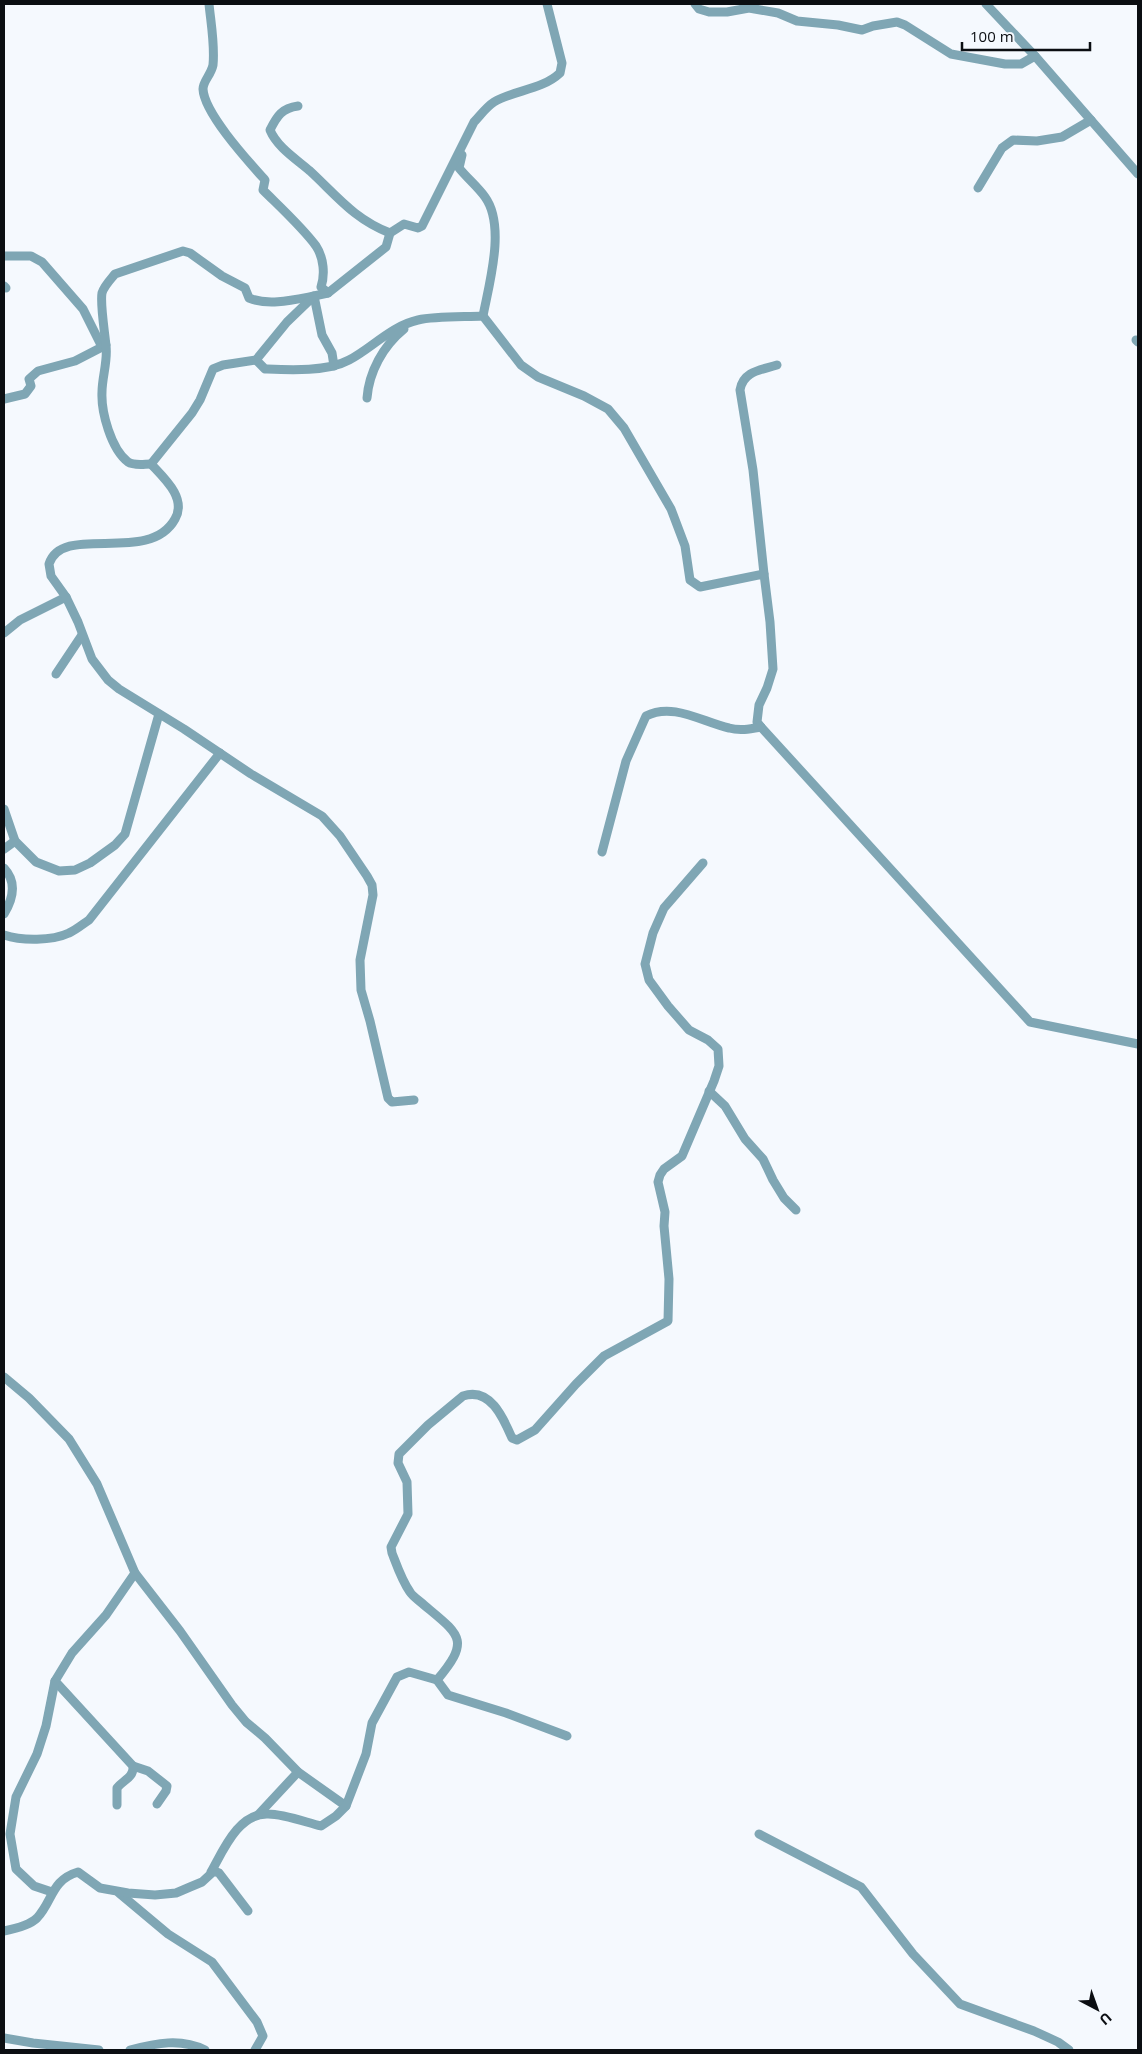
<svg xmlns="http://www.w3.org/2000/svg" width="1142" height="2054" font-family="'Open Sans',sans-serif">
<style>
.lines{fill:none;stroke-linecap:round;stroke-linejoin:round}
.minor{stroke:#7fa6b4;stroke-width:9}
</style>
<rect width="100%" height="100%" fill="#f5f9fe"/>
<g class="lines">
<g class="minor">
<path d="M 209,4 C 211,24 215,45 213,65 C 211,75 203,81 203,89 C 204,113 248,161 265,180 L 263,190 C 279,206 303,228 316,246 C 324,258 325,275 321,287 L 328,293"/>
<path d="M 695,4 L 699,9 L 709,12 L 727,12 L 749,8 L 778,13 L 797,21 L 838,25 L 862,30 L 873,26 L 897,22 L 905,25 L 951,54 L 1005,64 L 1021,64 L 1035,56 L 986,4"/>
<path d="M 1035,56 L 1138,174"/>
<path d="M 298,106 C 282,108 277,116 270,130 C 277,147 296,159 310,171 C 337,196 354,219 390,233"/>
<path d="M 462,155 L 459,168 C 467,178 478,187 485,197 C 506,226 489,284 483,316"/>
<path d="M 978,188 L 1002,148 L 1013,140 L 1037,141 L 1062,137 L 1091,120"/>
<path d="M 4,256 L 31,256 L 42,262 L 83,309 L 102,347"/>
<path d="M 4,286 L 6,288"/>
<path d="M 1136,340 L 1138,342"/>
<path d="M 256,360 L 265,369 C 289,370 327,372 349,360 C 372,348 391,326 418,320 C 435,316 465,317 483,316 L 521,365 L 538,377 L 584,396 L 608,409 L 624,428 L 671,509 L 685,546 L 690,580 L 700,587 L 764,574 L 770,622 L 773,669 L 767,688 L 759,705 L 757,722 L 761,727 L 1030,1022 L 1138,1044"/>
<path d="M 367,398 C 369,372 383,346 404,329"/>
<path d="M 4,399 L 25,394 L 31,386 L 29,379 L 38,371 L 75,361 L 106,345"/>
<path d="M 151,464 C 144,464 134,466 128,462 C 111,449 101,412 102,392 C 102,377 108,361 106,346 C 105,334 100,304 102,293 C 104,286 110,280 115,274 L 183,251 L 190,253 L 222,276 L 245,288 L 249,298 C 268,306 293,300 314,296 L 322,335 L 332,353 L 334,366"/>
<path d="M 764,574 L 753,470 L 740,390 C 743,371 761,370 777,365"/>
<path d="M 4,633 L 20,620 L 66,597"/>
<path d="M 56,674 L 82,635"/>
<path d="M 4,809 L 15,841 L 36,862 L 59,871 L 75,870 L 90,863 L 115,845 L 125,834 L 159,714"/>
<path d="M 4,849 L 15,841"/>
<path d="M 602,852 L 626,761 L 646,716 C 673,702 702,722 729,728 C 740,731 750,729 761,727"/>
<path d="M 4,868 C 17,882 13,899 4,914"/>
<path d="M 4,935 C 22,941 52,941 69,933 C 76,930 83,924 89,920 L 220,753"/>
<path d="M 709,1091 L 725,1106 L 745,1139 L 763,1159 L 773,1180 L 784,1198 L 796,1210"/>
<path d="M 414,1100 L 392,1102 L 388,1098 L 370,1021 L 361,990 L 360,960 L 373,895 L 372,885 L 367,876 L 340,836 L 322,816 L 251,774 L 184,729 L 119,689 L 108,680 L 92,659 L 78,622 L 66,597 L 51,576 L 49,564 C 62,522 149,566 175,519 C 187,498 164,478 151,464 L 192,413 L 200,400 L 213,369 L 223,365 L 256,360 L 287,322 L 314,296 L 328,293 L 386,247 L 390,233 L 404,224 L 418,228 L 422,226 L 474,122 C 480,116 486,107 494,102 C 514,90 542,90 560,73 L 562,63 L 547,4"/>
<path d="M 4,1377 L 29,1398 L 69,1439 L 97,1484 L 135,1573 L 180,1631 L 232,1705 L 246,1722 L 265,1738 L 298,1772 L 346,1806"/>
<path d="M 567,1736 L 506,1713 L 448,1695 L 437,1680 C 471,1640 460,1635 424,1605 C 420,1601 413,1597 410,1592 C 402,1581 397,1566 392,1553 L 391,1547 L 408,1514 L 407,1482 L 398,1463 L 399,1454 L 428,1425 L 463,1396 C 490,1387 503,1417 512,1438 L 517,1440 L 535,1430 L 576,1384 L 604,1356 L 668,1321 L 669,1279 L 664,1226 L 665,1212 L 658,1182 L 660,1175 L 664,1169 L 682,1156 L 714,1081 L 719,1066 L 718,1049 L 708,1040 L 689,1030 L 668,1006 L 649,980 L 645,964 L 653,933 L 664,908 L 703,863"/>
<path d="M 133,1766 L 148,1771 L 167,1786 L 166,1791 L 157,1804"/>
<path d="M 117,1805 L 117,1788 C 123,1780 134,1778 133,1766 L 55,1681 L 72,1653 L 106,1615 L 135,1573"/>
<path d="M 258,1815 L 298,1772"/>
<path d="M 759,1834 L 861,1887 L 913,1954 L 960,2004 L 1034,2031 L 1058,2042 L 1069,2050"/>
<path d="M 211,1872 C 223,1851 238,1813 268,1814 C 284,1814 305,1822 321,1826 L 336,1816 L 346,1806 L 366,1754 L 372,1723 L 397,1677 L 409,1672 L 437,1680"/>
<path d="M 52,1892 L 34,1886 L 16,1869 L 10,1834 L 16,1797 L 37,1754 L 46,1726 L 55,1681"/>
<path d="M 119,1893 L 168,1934 L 212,1962 L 257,2022 L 263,2036 L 255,2050"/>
<path d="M 4,1931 C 14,1929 30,1925 37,1918 C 53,1901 51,1880 78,1872 L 100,1888 L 128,1893 L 155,1895 L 176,1893 L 190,1887 L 202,1882 L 214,1871 L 219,1873 L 248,1911"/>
<path d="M 4,2038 L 33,2043 L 99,2050"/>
<path d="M 130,2050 C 156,2043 181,2038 205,2050"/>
</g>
</g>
<rect width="1142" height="2054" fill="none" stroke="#0b0e12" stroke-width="10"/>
<g transform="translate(1097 2009) rotate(139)" stroke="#f5f9fe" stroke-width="4" paint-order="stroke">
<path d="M0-4L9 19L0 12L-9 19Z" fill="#0b0e12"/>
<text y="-8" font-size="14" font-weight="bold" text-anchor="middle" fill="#0b0e12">U</text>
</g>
<path d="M962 42v8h128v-8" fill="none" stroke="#0b0e12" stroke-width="2.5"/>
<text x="970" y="42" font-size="15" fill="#0b0e12" stroke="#f5f9fe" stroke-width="4" paint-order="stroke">100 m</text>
</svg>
